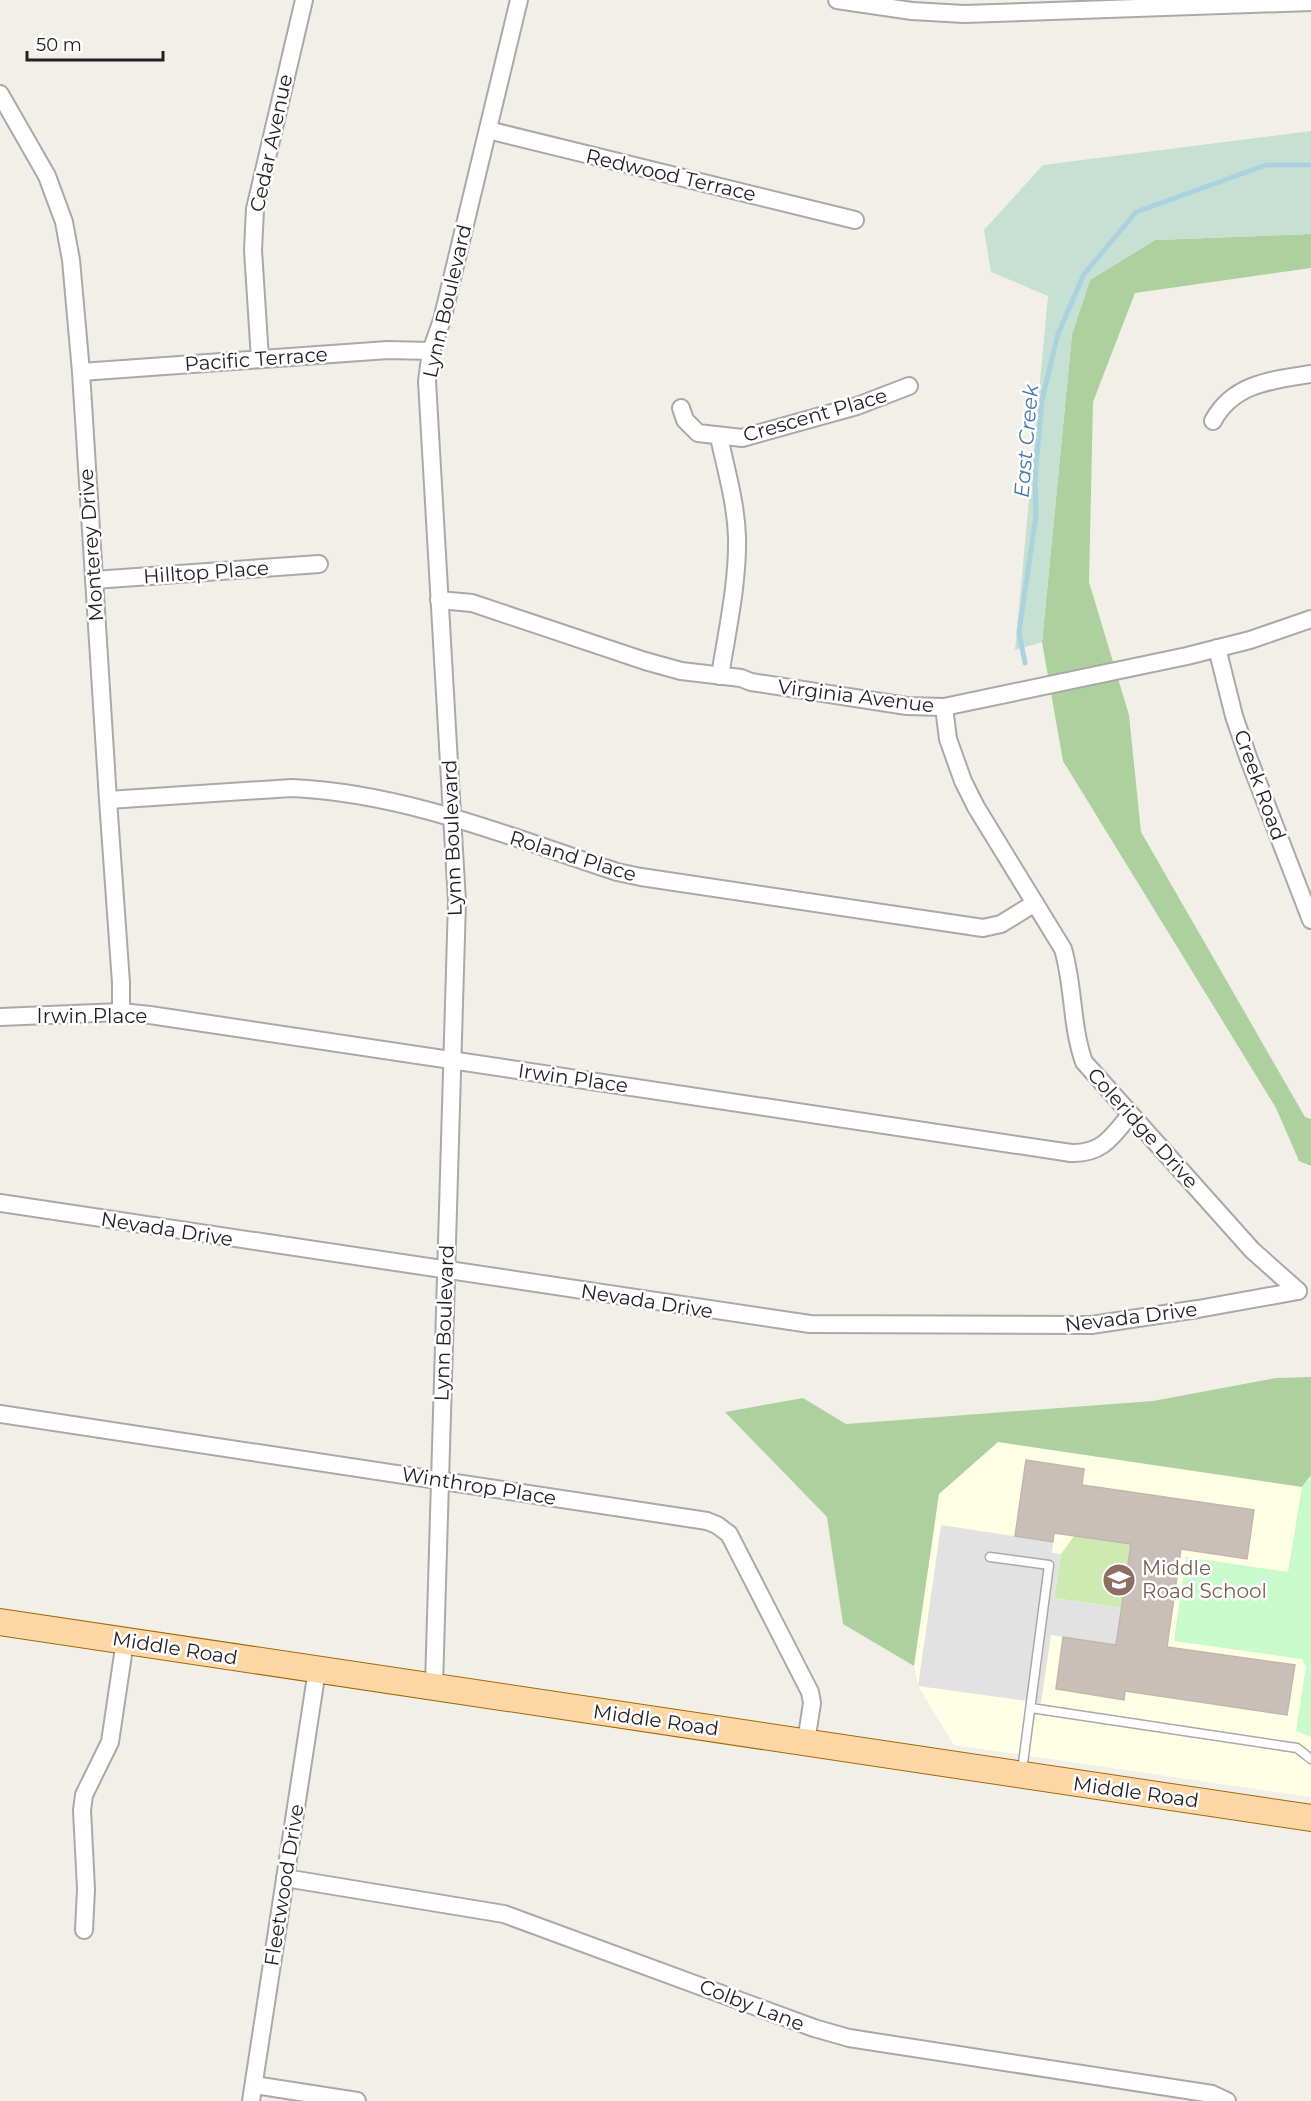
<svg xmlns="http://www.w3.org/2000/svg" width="1311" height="2101" font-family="Montserrat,sans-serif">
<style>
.education{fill:#ffffe5}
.grass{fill:#cdebb0}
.forest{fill:#add19e}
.wetland{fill:#c6e0d4}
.park{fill:#c8facc}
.parking{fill:#e2e2e2}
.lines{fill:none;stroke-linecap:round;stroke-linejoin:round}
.stream{stroke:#aad3df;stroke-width:5}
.building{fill:#c7bfb8;stroke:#c4b6ab;stroke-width:1.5}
.service-casing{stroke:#a9a9a9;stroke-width:11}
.minor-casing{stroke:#a9a9a9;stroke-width:20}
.primary-casing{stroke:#a06b00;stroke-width:28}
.service{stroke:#fff;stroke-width:8}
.minor{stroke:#fff;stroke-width:16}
.primary{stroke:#fcd6a4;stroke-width:26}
.labels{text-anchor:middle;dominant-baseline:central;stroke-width:5;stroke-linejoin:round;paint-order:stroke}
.street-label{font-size:20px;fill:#222;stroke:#fff}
.education-label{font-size:20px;fill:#785e54;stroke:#fff;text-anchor:start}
.water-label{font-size:21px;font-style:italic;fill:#4a7aab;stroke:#fff}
</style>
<rect width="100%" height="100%" fill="#f2efe9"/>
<path class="education" d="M 998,1442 L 1302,1487 L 1311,1475 L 1311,1797 L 954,1745 L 918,1686 L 914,1666 L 939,1494 Z"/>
<path class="grass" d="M 1074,1536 L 1131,1544 L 1122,1608 L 1054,1598 L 1061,1554 Z"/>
<g class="forest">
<path d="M 1311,234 L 1311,268 L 1135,293 L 1093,402 L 1089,582 L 1129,715 L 1141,832 L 1305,1117 L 1311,1119 L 1311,1166 L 1299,1161 L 1276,1108 L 1063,761 L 1042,642 L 1072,334 L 1090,280 L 1155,240 Z"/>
<path d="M 1311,1377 L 1311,1475 L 1302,1487 L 998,1442 L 939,1494 L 914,1666 L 843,1624 L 827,1517 L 725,1412 L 803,1398 L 846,1424 L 1153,1401 L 1276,1378 Z"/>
</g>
<path class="wetland" d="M 1311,131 L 1311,234 L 1155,240 L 1090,280 L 1072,334 L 1042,642 L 1015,650 L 1048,296 L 991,272 L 984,230 L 1043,165 Z"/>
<path class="park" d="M 1311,1475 L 1311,1737 L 1296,1731 L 1306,1667 L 1302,1659 L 1174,1641 L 1186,1557 L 1288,1572 L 1302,1487 Z"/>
<path class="parking" d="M 941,1525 L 1053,1542 L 1052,1553 L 1061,1554 L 1054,1598 L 1122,1608 L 1116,1645 L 1051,1635 L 1041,1703 L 918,1686 Z"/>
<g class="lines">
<path class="stream" d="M 1025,663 L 1019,632 L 1036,516 L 1035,478 L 1042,400 L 1058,334 L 1084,274 L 1136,212 L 1266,165 L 1311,165"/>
</g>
<path class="building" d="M 1026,1460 L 1084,1469 L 1082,1485 L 1254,1510 L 1247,1559 L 1181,1549 L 1167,1647 L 1295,1665 L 1287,1715 L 1125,1691 L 1124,1700 L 1056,1689 L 1063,1637 L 1116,1645 L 1131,1544 L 1054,1533 L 1053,1542 L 1015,1536 Z"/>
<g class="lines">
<defs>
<g id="service">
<path d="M 990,1557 L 1049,1565 L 1022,1771"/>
<path d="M 1031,1708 L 1297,1748 L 1311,1759"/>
</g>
<g id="minor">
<path d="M 837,0 L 912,11 L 964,14 L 1311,2"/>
<path d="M 0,94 L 47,176 L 64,222 L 71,260 L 81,372 L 108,800 L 121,983 L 121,1012"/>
<path d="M 488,130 L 855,220"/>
<path d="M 260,359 L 253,250 L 255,209 L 304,0"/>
<path d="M 81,372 L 388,350 L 431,351"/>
<path d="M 681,408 L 685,420 L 698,433 L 742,438 L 857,406 L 909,386"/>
<path d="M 1213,421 C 1233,383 1273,380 1311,374"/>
<path d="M 719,437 C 726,470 736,503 737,537 C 738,583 727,631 720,676"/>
<path d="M 94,580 L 319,564"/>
<path d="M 439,600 L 472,603 L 645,661 L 681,671 L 741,678 L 751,682 L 907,706 L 944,707 L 1187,656 L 1250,640 L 1311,619"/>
<path d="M 1217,648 L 1234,716 L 1248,757 L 1311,920"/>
<path d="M 944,707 L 948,739 L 963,781 L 976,807 L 1063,949 C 1074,986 1071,1026 1084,1062 L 1252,1250 L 1298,1291"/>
<path d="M 108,800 L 292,788 C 404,793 511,837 617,872 L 641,877 L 983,928 L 1001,924 L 1035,903"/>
<path d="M 0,1017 L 121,1012 L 150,1015 L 1071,1153 C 1102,1154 1112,1137 1130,1115"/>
<path d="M 0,1203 L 810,1324 L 1091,1325 L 1198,1309 L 1298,1291"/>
<path d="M 0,1414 L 707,1521 L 717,1525 L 729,1534 L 810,1692 L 812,1703 L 806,1742"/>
<path d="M 434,1686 L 457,902 L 427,381 L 431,351 L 442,320 L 519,0"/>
<path d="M 285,1878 L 504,1914 L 814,2028 L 849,2038 L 1212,2094 L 1227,2101"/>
<path d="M 84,1930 L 86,1889 L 82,1810 L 84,1795 L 110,1742 L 125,1641"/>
<path d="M 254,2085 L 357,2101"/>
<path d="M 251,2101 L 317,1670"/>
</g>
<path id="primary" d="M 0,1622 L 1311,1818"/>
</defs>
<use href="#service" class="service-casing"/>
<use href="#minor" class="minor-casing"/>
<use href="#primary" class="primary-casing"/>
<use href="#service" class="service"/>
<use href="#minor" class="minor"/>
<use href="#primary" class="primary"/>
</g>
<defs>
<symbol id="school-disc" viewBox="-11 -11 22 22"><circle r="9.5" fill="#8d6e63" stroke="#fff"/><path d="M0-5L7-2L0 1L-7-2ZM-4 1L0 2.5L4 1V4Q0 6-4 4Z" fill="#fff"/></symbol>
</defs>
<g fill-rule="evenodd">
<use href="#school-disc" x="1100" y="1561" width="38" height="38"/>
</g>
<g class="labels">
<g class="street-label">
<text transform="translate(271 143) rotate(-78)">Cedar Avenue</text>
<text transform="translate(671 175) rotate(13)">Redwood Terrace</text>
<text transform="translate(447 301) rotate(-77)">Lynn Boulevard</text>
<text transform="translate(256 359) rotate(-4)">Pacific Terrace</text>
<text transform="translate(815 415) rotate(-16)">Crescent Place</text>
<text transform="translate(91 545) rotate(-94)">Monterey Drive</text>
<text transform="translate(206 572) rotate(-4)">Hilltop Place</text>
<text transform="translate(856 696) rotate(7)">Virginia Avenue</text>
<text transform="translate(1260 785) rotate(70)">Creek Road</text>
<text transform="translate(452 838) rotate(-92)">Lynn Boulevard</text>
<text transform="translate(573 856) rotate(17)">Roland Place</text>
<text x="92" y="1016">Irwin Place</text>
<text transform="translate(573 1078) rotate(8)">Irwin Place</text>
<text transform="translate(1143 1128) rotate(48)">Coleridge Drive</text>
<text transform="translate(167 1229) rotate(9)">Nevada Drive</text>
<text transform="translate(647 1301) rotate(9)">Nevada Drive</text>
<text transform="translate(1131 1317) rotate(-7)">Nevada Drive</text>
<text transform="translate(444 1323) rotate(-88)">Lynn Boulevard</text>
<text transform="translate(479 1486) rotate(9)">Winthrop Place</text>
<text transform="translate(175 1648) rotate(9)">Middle Road</text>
<text transform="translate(656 1720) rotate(8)">Middle Road</text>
<text transform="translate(1136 1792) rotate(8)">Middle Road</text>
<text transform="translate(284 1885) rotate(-81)">Fleetwood Drive</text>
<text transform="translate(752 2005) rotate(21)">Colby Lane</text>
</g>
<g class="education-label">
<text x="1142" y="1568">Middle<tspan x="1142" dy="23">Road School</tspan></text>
</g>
<g class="water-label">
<text transform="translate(1026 441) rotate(-85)">East Creek</text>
</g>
</g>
<path d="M27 51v9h136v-9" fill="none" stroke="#222222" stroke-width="3"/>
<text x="36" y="51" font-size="18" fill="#222222" stroke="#ffffff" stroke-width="4.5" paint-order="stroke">50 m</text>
</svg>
